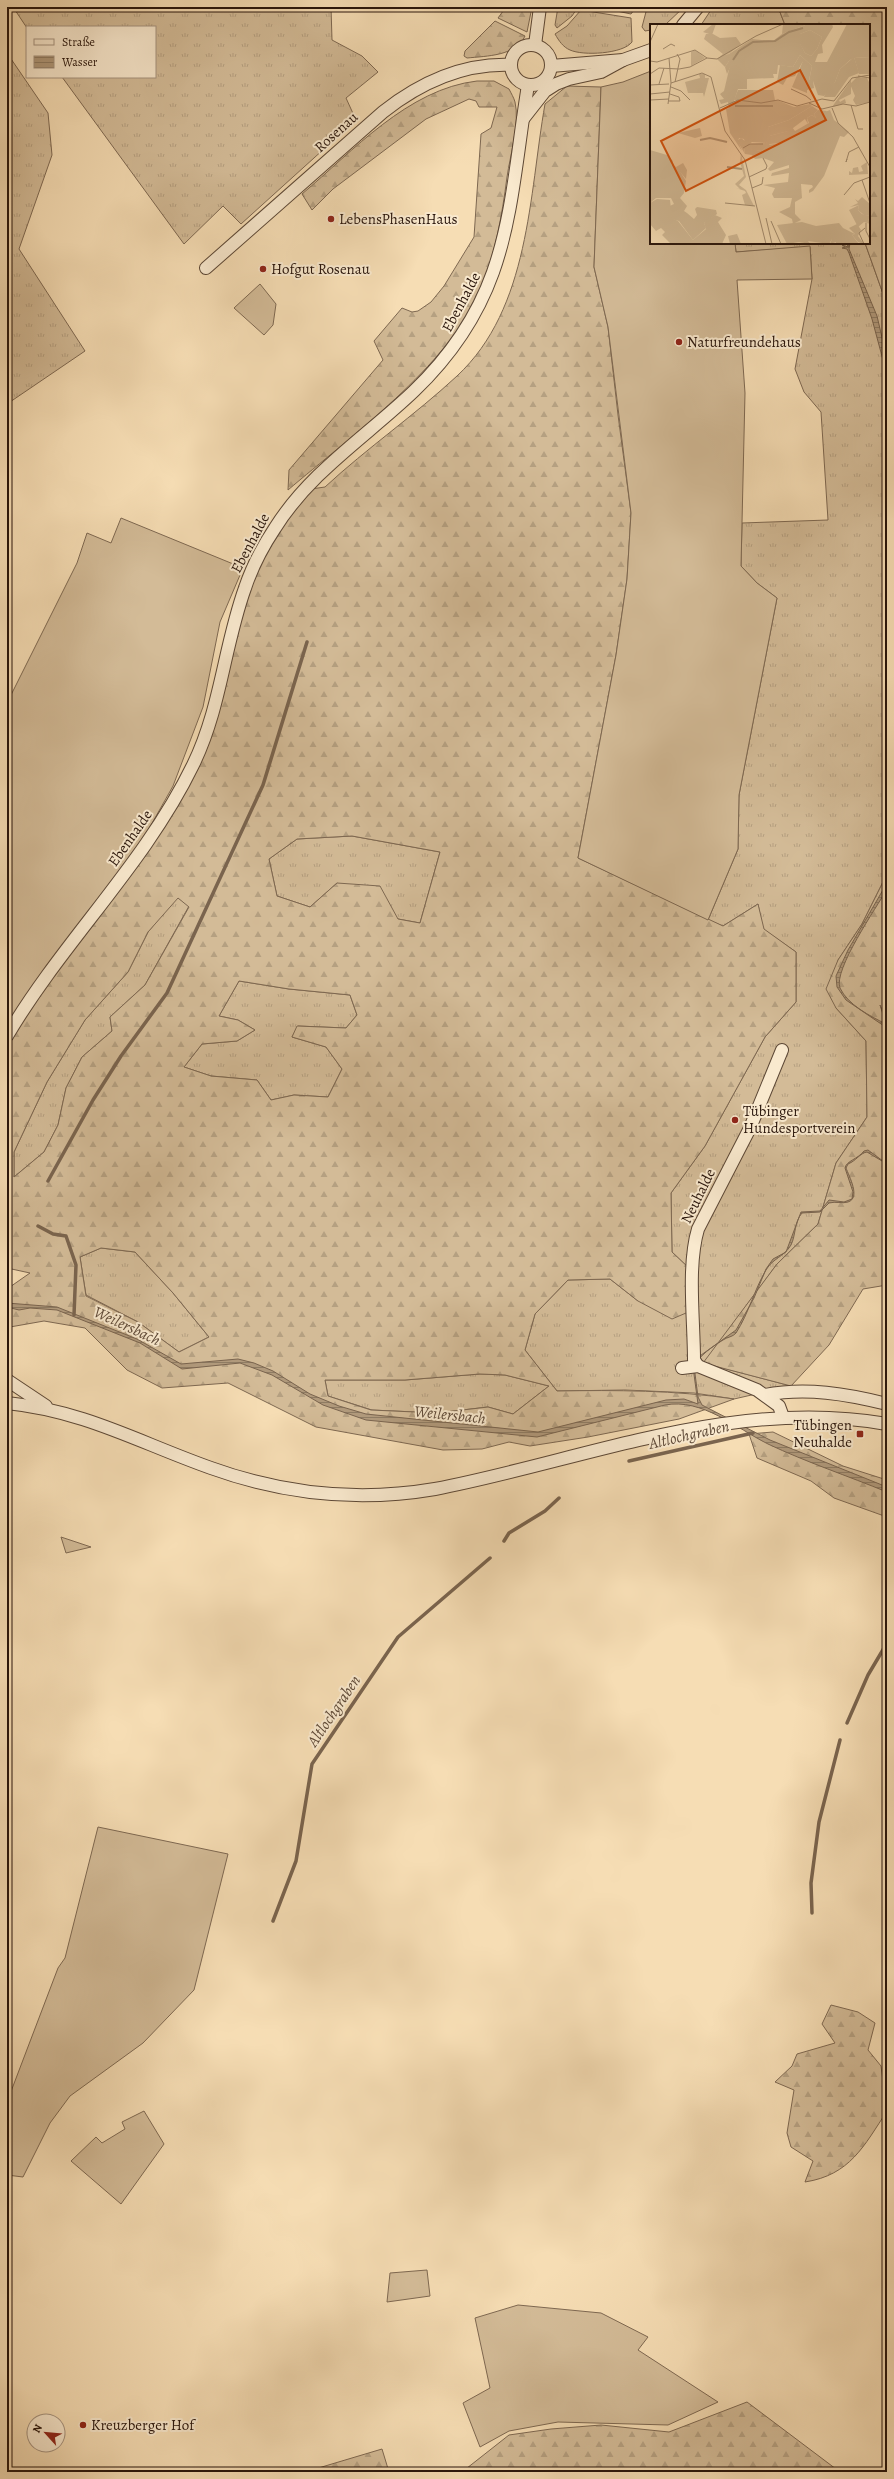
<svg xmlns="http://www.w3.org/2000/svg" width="894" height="2479" font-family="Alegreya,serif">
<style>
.grass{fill:url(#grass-tufts);stroke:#7e6851}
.forest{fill:url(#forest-firs);stroke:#7e6851;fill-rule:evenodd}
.garden{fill:#d3bb97;stroke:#7e6851}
.water{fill:url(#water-rules);stroke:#7a644e}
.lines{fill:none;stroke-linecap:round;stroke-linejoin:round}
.stream{stroke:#7a644e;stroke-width:3.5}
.minor-casing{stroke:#5c4735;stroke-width:14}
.minor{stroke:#f9e9ce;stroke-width:12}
.poi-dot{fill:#8f2418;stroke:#f9e9ce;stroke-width:1.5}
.labels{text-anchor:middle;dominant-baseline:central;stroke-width:4;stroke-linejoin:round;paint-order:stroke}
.street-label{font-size:15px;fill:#29150b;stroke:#f9e9ce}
.poi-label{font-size:15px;fill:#29150b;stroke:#f9e9ce;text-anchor:start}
.water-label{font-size:16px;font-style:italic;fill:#5f4a38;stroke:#f9e9ce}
.inset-river{fill:none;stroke:#b0997b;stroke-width:2}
.inset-road{fill:none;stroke:#a48d70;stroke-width:1}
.view{fill:#d5520c;fill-opacity:0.15;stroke:#d5520c;stroke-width:2}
.inset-edge{fill:none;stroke:#29150b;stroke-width:2}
</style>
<defs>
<pattern id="grass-tufts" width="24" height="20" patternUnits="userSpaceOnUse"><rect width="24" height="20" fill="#d3bb97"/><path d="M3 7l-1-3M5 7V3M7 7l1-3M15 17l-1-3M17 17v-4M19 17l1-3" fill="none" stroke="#b5a081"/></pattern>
<pattern id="forest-firs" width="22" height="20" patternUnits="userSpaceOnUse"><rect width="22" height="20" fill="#d3bb97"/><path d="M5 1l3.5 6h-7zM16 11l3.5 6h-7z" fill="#b5a081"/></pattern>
<pattern id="water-rules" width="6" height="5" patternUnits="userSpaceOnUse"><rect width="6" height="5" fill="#b0997b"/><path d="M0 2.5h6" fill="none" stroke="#8f7c63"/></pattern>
</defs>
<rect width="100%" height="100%" fill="#f6ddb4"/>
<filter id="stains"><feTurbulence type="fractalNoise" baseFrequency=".005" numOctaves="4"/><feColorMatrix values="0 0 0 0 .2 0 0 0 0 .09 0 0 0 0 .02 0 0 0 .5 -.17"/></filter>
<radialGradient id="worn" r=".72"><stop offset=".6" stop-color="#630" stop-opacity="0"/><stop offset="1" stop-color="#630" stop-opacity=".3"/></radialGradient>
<g class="grass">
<path d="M 13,7 L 331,7 L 332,40 L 362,56 L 378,72 L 346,98 L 356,120 L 241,224 L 223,206 L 184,244 L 62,77 L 155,77 L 155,27 L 27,28 Z"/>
<path d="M 558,7 L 578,7 L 572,16 L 557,28 L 555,25 Z"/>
<path d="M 586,7 L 610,7 L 608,10 L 592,10 Z"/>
<path d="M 614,7 L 636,7 L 631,14 L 612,10 Z"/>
<path d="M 656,7 L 684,7 L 665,25 L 651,25 L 651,30 L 645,31 L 642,27 L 647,8 L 654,11 Z"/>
<path d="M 713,7 L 778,7 L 785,25 L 701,25 Z"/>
<path d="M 581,10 L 631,18 L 632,42 C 623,54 583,56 570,50 C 563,47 559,41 555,34 L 567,26 Z"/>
<path d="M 7,53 L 48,113 L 52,155 L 19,249 L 85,351 L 7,404 Z"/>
<path d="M 735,243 L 865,243 L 887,305 L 887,874 L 862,924 L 838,960 L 836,1008 L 866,1041 L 867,1117 L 836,1163 L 818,1224 L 777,1264 L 704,1363 L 791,1386 L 734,1399 L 694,1393 L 625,1390 L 557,1391 L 525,1350 L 535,1314 L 568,1280 L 610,1279 L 638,1301 L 692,1271 L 672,1252 L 671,1193 L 705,1146 L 765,1037 L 796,1002 L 796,952 L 763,929 L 758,904 L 723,926 L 708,920 L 738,849 L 739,795 L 777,598 L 757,583 L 741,566 L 742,523 L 828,520 L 821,412 L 804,392 L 795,369 L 812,279 L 810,247 L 736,252 Z"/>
<path d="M 352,836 L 440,852 L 420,923 L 398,919 L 337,883 L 310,907 L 277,896 L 269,859 L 297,839 Z"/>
<path d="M 177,897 L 189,906 L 145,985 L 110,1017 L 112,1031 L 82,1057 L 66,1088 L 58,1125 L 44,1152 L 14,1177 L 14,1152 L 47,1082 L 85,1020 L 128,972 L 148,932 Z"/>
<path d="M 239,981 L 289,989 L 350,995 L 357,1015 L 346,1028 L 298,1026 L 292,1037 L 326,1047 L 342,1069 L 328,1097 L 294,1095 L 271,1100 L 257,1080 L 211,1076 L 184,1067 L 202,1044 L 237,1041 L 255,1030 L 238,1020 L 219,1016 Z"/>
<path d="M 101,1248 L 135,1252 L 173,1293 L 209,1337 L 179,1352 L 138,1322 L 86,1295 L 80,1257 Z"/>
<path d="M 480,1374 L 505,1375 L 549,1386 L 513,1414 L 488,1407 L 437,1413 L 372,1410 L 328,1396 L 325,1380 L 405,1380 Z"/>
</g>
<g class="forest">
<path d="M 506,7 L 532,7 L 527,32 L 498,18 Z"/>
<path d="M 778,7 L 887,7 L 887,305 L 865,243 L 869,243 L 869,25 L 785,25 Z"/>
<path d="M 495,21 L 525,36 C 516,56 487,56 467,58 L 464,56 L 465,51 Z"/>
<path d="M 477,81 L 494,81 L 509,89 C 511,93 514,98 515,102 C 520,122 510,156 507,177 C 502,216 495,255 480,291 C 448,366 350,437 288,490 L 289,470 L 383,360 L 374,341 L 402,308 L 412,312 L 418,311 L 431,302 L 444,286 L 474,237 L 481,134 L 491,128 L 497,107 L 479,107 L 476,101 L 469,99 L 426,119 L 333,189 L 312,210 L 302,194 C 353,151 408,89 477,81 Z"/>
<path d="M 567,86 L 601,87 L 594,267 L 608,327 L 618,415 L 631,513 L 627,579 L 616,655 L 578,858 L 723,926 L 758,904 L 764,929 L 796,952 L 796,1002 L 765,1037 L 705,1146 L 671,1193 L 672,1252 L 692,1271 L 693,1310 L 672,1319 L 638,1301 L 610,1279 L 568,1280 L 535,1314 L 525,1350 L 557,1391 C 616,1390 675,1390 734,1399 L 679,1419 L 588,1437 L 530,1446 L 509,1442 L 482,1449 L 443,1450 L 316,1427 L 228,1383 L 162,1388 L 127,1370 L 85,1328 L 44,1321 L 10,1327 L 7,1324 L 7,1289 L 30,1273 L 7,1268 L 7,1036 L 195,762 L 245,587 L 304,490 L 325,487 C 367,448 415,415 457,376 C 530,308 529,195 545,104 ZM 352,836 L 440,852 L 420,923 L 398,919 L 380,886 L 337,883 L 310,907 L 277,896 L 269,859 L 297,839 ZM 178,898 L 189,907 L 145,985 L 110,1017 L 112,1031 L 82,1057 L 66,1088 L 58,1125 L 44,1152 L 14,1177 L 14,1152 L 47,1082 L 85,1020 L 128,972 L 148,932 ZM 239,981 L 289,989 L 350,995 L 357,1015 L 346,1028 L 297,1026 L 292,1037 L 326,1047 L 342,1069 L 328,1097 L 294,1095 L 271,1100 L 257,1080 L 211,1076 L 184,1067 L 202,1044 L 237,1041 L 255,1030 L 238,1020 L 219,1016 ZM 101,1248 L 135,1252 L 173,1293 L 209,1337 L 179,1352 L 138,1322 L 86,1296 L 80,1257 ZM 480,1374 L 505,1375 L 549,1386 L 513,1414 L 488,1407 L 437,1413 L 371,1410 L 328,1396 L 325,1380 L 405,1380 Z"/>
<path d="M 887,874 L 887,1285 L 863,1289 L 829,1345 L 791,1386 L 703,1363 L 777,1264 L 818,1224 L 836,1163 L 867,1117 L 866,1041 L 836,1008 L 826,989 L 838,960 L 862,924 Z"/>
<path d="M 773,1432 L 843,1466 L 887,1480 L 887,1517 L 834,1498 L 811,1481 L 757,1458 L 749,1434 Z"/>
<path d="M 831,2005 L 858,2012 L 875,2023 L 868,2050 L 881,2066 L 887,2111 C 864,2146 850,2175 805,2182 L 813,2161 L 791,2147 L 787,2133 L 794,2090 L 775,2082 L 792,2066 L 797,2054 L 835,2043 L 822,2024 Z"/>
<path d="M 747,2402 L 840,2472 L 462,2472 L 509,2435 L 551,2429 L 601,2425 L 669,2432 Z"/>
<path d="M 382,2449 L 389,2472 L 305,2472 Z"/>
</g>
<g class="garden">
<path d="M 651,71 L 651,243 L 735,243 L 736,252 L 810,246 L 812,279 L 737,280 L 745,393 L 741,566 L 757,583 L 777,598 L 739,795 L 738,849 L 708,920 L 578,858 L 616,655 L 627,579 L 631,513 L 608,327 L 594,267 L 601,87 L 623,82 Z"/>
<path d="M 260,284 L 276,304 L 273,325 L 264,335 L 234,308 Z"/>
<path d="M 121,518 L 243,568 L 220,622 L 203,707 L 173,786 L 133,857 L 7,1030 L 7,703 L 77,563 L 87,533 L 111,543 Z"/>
<path d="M 61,1537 L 91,1547 L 66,1553 Z"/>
<path d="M 98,1827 L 228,1854 L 194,1990 L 143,2043 L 70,2096 L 50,2123 L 23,2177 L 7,2175 L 7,2102 L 58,1968 L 65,1958 Z"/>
<path d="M 144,2111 L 164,2144 L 121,2204 L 71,2161 L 96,2137 L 102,2143 L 125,2129 L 122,2122 Z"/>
<path d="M 427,2270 L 430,2296 L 387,2302 L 390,2273 Z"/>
<path d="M 518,2305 L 601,2313 L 648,2337 L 638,2350 L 718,2402 L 668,2425 L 558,2422 L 509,2431 L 480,2447 L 463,2403 L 490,2388 L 475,2318 Z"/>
</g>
<g class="water">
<path d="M 847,243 L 849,247 L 850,243 L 849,249 L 877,316 L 887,359 L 887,390 L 883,360 L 872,319 L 849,253 L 847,249 L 842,248 L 845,247 L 842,245 L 848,247 Z"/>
<path d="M 887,883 L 887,889 C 877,907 833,970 840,988 C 848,1005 870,1016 886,1024 L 880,1005 L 887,1022 L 887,1028 L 846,1000 L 837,987 L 836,976 L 848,950 Z"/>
<path d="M 868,1150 L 887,1164 L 867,1152 C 860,1153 856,1161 848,1164 L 846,1168 C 849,1176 861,1198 848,1202 C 842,1204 836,1201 829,1203 L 820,1212 L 802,1213 C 794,1222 796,1235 791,1245 C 784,1257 773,1258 766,1270 C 754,1290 749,1313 736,1333 C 733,1337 727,1337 723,1340 C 712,1347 700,1355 694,1366 L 698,1397 L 702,1405 L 770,1440 L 887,1487 L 887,1492 C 848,1476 806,1462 768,1444 C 736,1428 702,1398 665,1405 L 537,1437 L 366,1420 L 323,1405 L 272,1375 L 240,1363 L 182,1369 L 140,1343 L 57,1310 L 30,1308 L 19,1310 L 7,1307 L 7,1303 L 57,1307 L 137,1339 L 181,1364 L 238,1359 L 254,1363 L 273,1371 L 310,1394 L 339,1406 L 366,1414 L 538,1432 L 666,1400 L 684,1399 L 698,1404 L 693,1367 L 697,1358 L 736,1330 L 754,1298 L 766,1269 L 773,1259 L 786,1252 L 801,1212 L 820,1211 L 829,1200 L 844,1202 L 852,1199 L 853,1192 L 845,1168 C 846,1161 858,1159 864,1151 Z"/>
</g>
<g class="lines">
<g class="stream">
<path d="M 48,1181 L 93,1100 L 121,1056 L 167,993 L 263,785 L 307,642"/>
<path d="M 38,1226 L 53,1234 L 66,1236 L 76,1265 L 74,1315"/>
<path d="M 629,1461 L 753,1433"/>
<path d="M 504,1541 L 509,1533 L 545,1511 L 559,1498"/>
<path d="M 847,1723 L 868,1675 L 887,1643"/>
<path d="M 812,1913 L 811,1883 L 819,1822 L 840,1740"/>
<path d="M 273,1921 L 296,1861 L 312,1764 L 398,1637 L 490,1558"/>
</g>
<defs>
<g id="minor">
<path d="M 683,25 L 698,7"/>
<path d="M 535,45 L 540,7"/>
<circle cx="531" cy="65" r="20"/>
<path d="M 551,66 L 623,60 L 651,50"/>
<path d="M 523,119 L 545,91 L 556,84 L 569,79 L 601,72 L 623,60"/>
<path d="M 206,268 L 383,112 C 420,83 463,63 511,65"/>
<path d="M 7,1036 C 63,941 145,864 193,765 C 221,708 224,646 245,588 C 252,567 263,546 275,528 C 310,472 367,436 414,391 C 512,297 508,209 528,85"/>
<path d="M 698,1366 L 694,1360 C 694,1320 687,1266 698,1229 L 750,1128 L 782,1050"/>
<path d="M 682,1368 L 698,1366 L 757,1390 L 779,1406 L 783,1417"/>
<path d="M 7,1380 L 46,1406"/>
<path d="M 765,1395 C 806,1387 847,1394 887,1404"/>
<path d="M 7,1403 C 85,1411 140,1443 211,1468 C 283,1494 359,1502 435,1489 C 585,1460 732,1397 887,1424"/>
</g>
</defs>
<use href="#minor" class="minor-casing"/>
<use href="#minor" class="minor"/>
</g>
<g class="poi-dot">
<circle cx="331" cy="219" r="4"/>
<circle cx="263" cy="269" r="4"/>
<circle cx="679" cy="342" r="4"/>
<circle cx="735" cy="1120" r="4"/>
<rect x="856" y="1430" width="8" height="8" rx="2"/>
<circle cx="83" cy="2425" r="4"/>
</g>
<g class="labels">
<g class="street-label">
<text transform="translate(336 132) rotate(-42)">Rosenau</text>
<text transform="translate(461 302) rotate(-62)">Ebenhalde</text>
<text transform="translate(250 543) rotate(-62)">Ebenhalde</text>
<text transform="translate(130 838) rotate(-55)">Ebenhalde</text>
<text transform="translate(698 1196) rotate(-64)">Neuhalde</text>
</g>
<g class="poi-label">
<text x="339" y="219">LebensPhasenHaus</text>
<text x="271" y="269">Hofgut Rosenau</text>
<text x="687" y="342">Naturfreundehaus</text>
<text x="743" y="1111">Tübinger<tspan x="743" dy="17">Hundesportverein</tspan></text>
<text x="852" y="1425" text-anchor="end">Tübingen<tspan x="852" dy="17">Neuhalde</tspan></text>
<text x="91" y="2425">Kreuzberger Hof</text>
</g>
<g class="water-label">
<text transform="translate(127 1326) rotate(25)">Weilersbach</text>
<text transform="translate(450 1415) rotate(6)">Weilersbach</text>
<text transform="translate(689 1435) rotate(-13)">Altlochgraben</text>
<text transform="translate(334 1711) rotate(-56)">Altlochgraben</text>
</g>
</g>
<g transform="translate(650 24)">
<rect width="220" height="220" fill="#f6ddb4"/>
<path d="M 133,0 L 158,0 L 132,10 ZM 160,6 L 172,13 L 167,25 L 161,32 L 155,29 L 150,20 L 150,10 ZM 102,15 L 103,18 L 88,26 L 77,50 L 75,43 L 79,37 L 79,30 ZM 45,26 L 55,34 L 41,42 L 41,28 ZM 150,31 L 162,42 L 159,56 L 163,57 L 164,64 L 157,66 L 157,69 L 142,63 L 153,37 L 145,52 L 137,54 L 133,61 L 127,58 L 130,41 L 143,43 ZM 49,50 L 55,50 L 55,54 L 59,54 L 54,73 L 53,69 L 38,69 L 35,58 L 50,54 ZM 201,56 L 201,70 L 189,76 L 190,78 L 195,75 L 196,79 L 182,83 ZM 168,86 L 177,87 L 153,109 L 132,119 L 120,120 L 112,127 L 94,125 L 95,130 L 81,107 L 82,104 L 88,116 L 91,114 L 99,120 L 116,119 L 119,112 L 138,107 L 142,103 L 145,107 L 159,99 L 157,94 L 162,91 L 166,94 L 164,90 ZM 209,181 L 208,186 L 212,190 L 220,192 L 217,199 L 214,198 L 208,203 L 199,186 ZM 152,198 L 166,202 L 189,199 L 193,204 L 205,210 L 202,211 L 209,220 L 186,220 L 186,218 L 180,220 L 182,215 L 179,220 L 158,217 L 160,220 L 149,218 L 137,220 L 127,201 Z" fill="#d3bb97"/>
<path d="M 63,0 L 66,0 L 62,11 L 53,8 ZM 158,0 L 182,0 L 183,3 L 172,21 L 173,29 L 168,30 L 165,38 L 177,38 L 197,0 L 220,0 L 220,34 L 206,33 L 200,36 L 190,45 L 185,58 L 174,72 L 168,71 L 163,57 L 159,57 L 162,42 L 150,31 L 143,43 L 128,41 L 127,50 L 123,50 L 124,54 L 97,55 L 97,65 L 88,65 L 84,77 L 127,76 L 144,83 L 160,80 L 162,82 L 139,96 L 118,103 L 121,114 L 116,119 L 102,118 L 96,122 L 94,115 L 89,114 L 88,117 L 92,127 L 80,109 L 76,85 L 79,84 L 78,78 L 71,80 L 69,76 L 74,75 L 70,70 L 74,67 L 81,37 L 88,26 L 102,18 L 102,15 L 123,17 L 132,10 ZM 160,6 L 172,13 L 167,25 L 161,32 L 155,29 L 150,19 L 150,10 ZM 180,86 L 184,96 L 199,108 L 194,113 L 190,112 L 174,152 L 163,167 L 159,169 L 159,166 L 163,163 L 162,161 L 151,160 L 152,174 L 145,178 L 145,190 L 151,196 L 143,200 L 142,195 L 129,188 L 140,183 L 142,174 L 124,174 L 122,170 L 125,164 L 113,161 L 138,158 L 139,149 L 121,152 L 122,149 L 139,144 L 139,141 L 120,147 L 118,145 L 124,138 L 113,134 L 105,135 L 102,131 L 95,130 L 94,124 L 112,127 L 118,121 L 132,119 L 153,109 L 172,89 ZM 0,126 L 17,131 L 23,137 L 21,140 L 28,144 L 36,157 L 34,169 L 30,174 L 37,182 L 34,187 L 37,189 L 44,195 L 47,191 L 45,185 L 47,183 L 66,186 L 67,190 L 54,199 L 56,204 L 43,216 L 29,197 L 10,192 L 11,186 L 24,180 L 21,174 L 6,174 L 0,179 ZM 91,129 L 96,153 L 89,161 L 96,166 L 104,182 L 95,181 L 92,171 L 96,169 L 95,167 L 86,164 L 90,165 L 85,160 L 94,152 L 90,138 ZM 212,173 L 220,180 L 220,200 L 217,199 L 220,192 L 214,191 L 208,186 L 209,181 L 200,183 L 208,179 L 205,175 L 208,177 Z" fill="#d3bb97" fill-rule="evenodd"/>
<path d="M 204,33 L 209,49 L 199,53 L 185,73 L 174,73 L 178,64 L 185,58 L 190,45 ZM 217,138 L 218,150 L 199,151 L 199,147 L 202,149 L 203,144 L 208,143 L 209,148 L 213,147 L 211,142 Z" fill="#d3bb97"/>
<path d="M 56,10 L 63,10 L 70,14 L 86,13 L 91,20 L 80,29 L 74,31 L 79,30 L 79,37 L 75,43 L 67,35 L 73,30 L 54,15 ZM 204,33 L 220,34 L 220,50 L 209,50 ZM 207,53 L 217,54 L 220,60 L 220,78 L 206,81 L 203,76 L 205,72 L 200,60 ZM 88,66 L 123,66 L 125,76 L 111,78 L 84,76 ZM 162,82 L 168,86 L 164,90 L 166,94 L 162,91 L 157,94 L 158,100 L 155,95 L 139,107 L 119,112 L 118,103 L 139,96 ZM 50,104 L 52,112 L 45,114 L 28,109 ZM 33,139 L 37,146 L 36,155 L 26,143 ZM 7,175 L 20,176 L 22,194 L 28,197 L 43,216 L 56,205 L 54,199 L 57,196 L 65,191 L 72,194 L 68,198 L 76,211 L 72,220 L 21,220 L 12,211 L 15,208 L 11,204 L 6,207 L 0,200 L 0,179 ZM 207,200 L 211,206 L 208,212 L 214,220 L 208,218 L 202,211 L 205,210 L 199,204 ZM 87,210 L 91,220 L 80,220 L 78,212 Z" fill="#d3bb97"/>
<path class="inset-river" d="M 83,36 L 89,27 L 103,18 L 125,17 L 139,8 L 153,4M 85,82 L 123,82M 50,116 L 60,114 L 77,118M 77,143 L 92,145"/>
<path class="inset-road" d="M 0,18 L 8,0M 13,25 L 21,20 L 25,22M 19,34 L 21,59 L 52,49 L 61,53 L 75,107 L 95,136 L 116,220M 0,37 L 7,38 L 45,26 L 57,34 L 67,35 L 106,12 L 133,0M 29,45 L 40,43 L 57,34M 0,50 L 9,44 L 29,45M 208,52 L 220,54M 25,58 L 30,35 L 27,30M 9,60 L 14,44M 0,61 L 19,60M 21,63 L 31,67 L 40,76M 141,65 L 156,72 L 161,76M 0,70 L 20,68M 0,76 L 19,75M 19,77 L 30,77 L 29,73 L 20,70M 159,79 L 172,85 L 193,80 L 206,82 L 220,78M 18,80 L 21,59M 201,81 L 208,105 L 213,105M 70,84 L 88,76 L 111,79 L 128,76 L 147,82 L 172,75 L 184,77 L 202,54 L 220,51M 182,84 L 188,99 L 203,113 L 220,143M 93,124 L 100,120 L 113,120M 197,135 L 196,138 L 199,128 L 209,123M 99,153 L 116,145 L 117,142 L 113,134M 212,156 L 220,179M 102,164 L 112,160 L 113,153M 194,171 L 204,159 L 220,153M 75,179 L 105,182M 116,194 L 122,220M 121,197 L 131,220M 216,199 L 216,207 L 220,215M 214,220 L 209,209 L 215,204"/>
<path class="view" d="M 150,46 L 176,96 L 36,167 L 11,117 Z"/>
<rect width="220" height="220" class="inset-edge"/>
</g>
<rect width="894" height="2479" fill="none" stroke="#f6ddb4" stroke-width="24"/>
<rect x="8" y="8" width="878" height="2463" fill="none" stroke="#29150b" stroke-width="2"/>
<rect x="12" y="12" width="870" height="2455" fill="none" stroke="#29150b"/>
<rect x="26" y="26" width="130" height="52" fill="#f9e9ce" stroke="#a69480"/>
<rect x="34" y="39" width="20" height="6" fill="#f9e9ce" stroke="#a69480"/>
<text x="62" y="46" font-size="12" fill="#29150b">Straße</text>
<rect x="34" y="56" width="20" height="12" fill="url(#water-rules)" stroke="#a69480"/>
<text x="62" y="66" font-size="12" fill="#29150b">Wasser</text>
<g transform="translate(46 2433) rotate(297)"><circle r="19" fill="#f9e9ce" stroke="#a69480"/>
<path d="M0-3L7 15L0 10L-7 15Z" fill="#8f2418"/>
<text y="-6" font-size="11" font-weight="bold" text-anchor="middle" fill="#29150b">N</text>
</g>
<rect width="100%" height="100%" filter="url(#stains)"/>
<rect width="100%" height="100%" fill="url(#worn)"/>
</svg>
